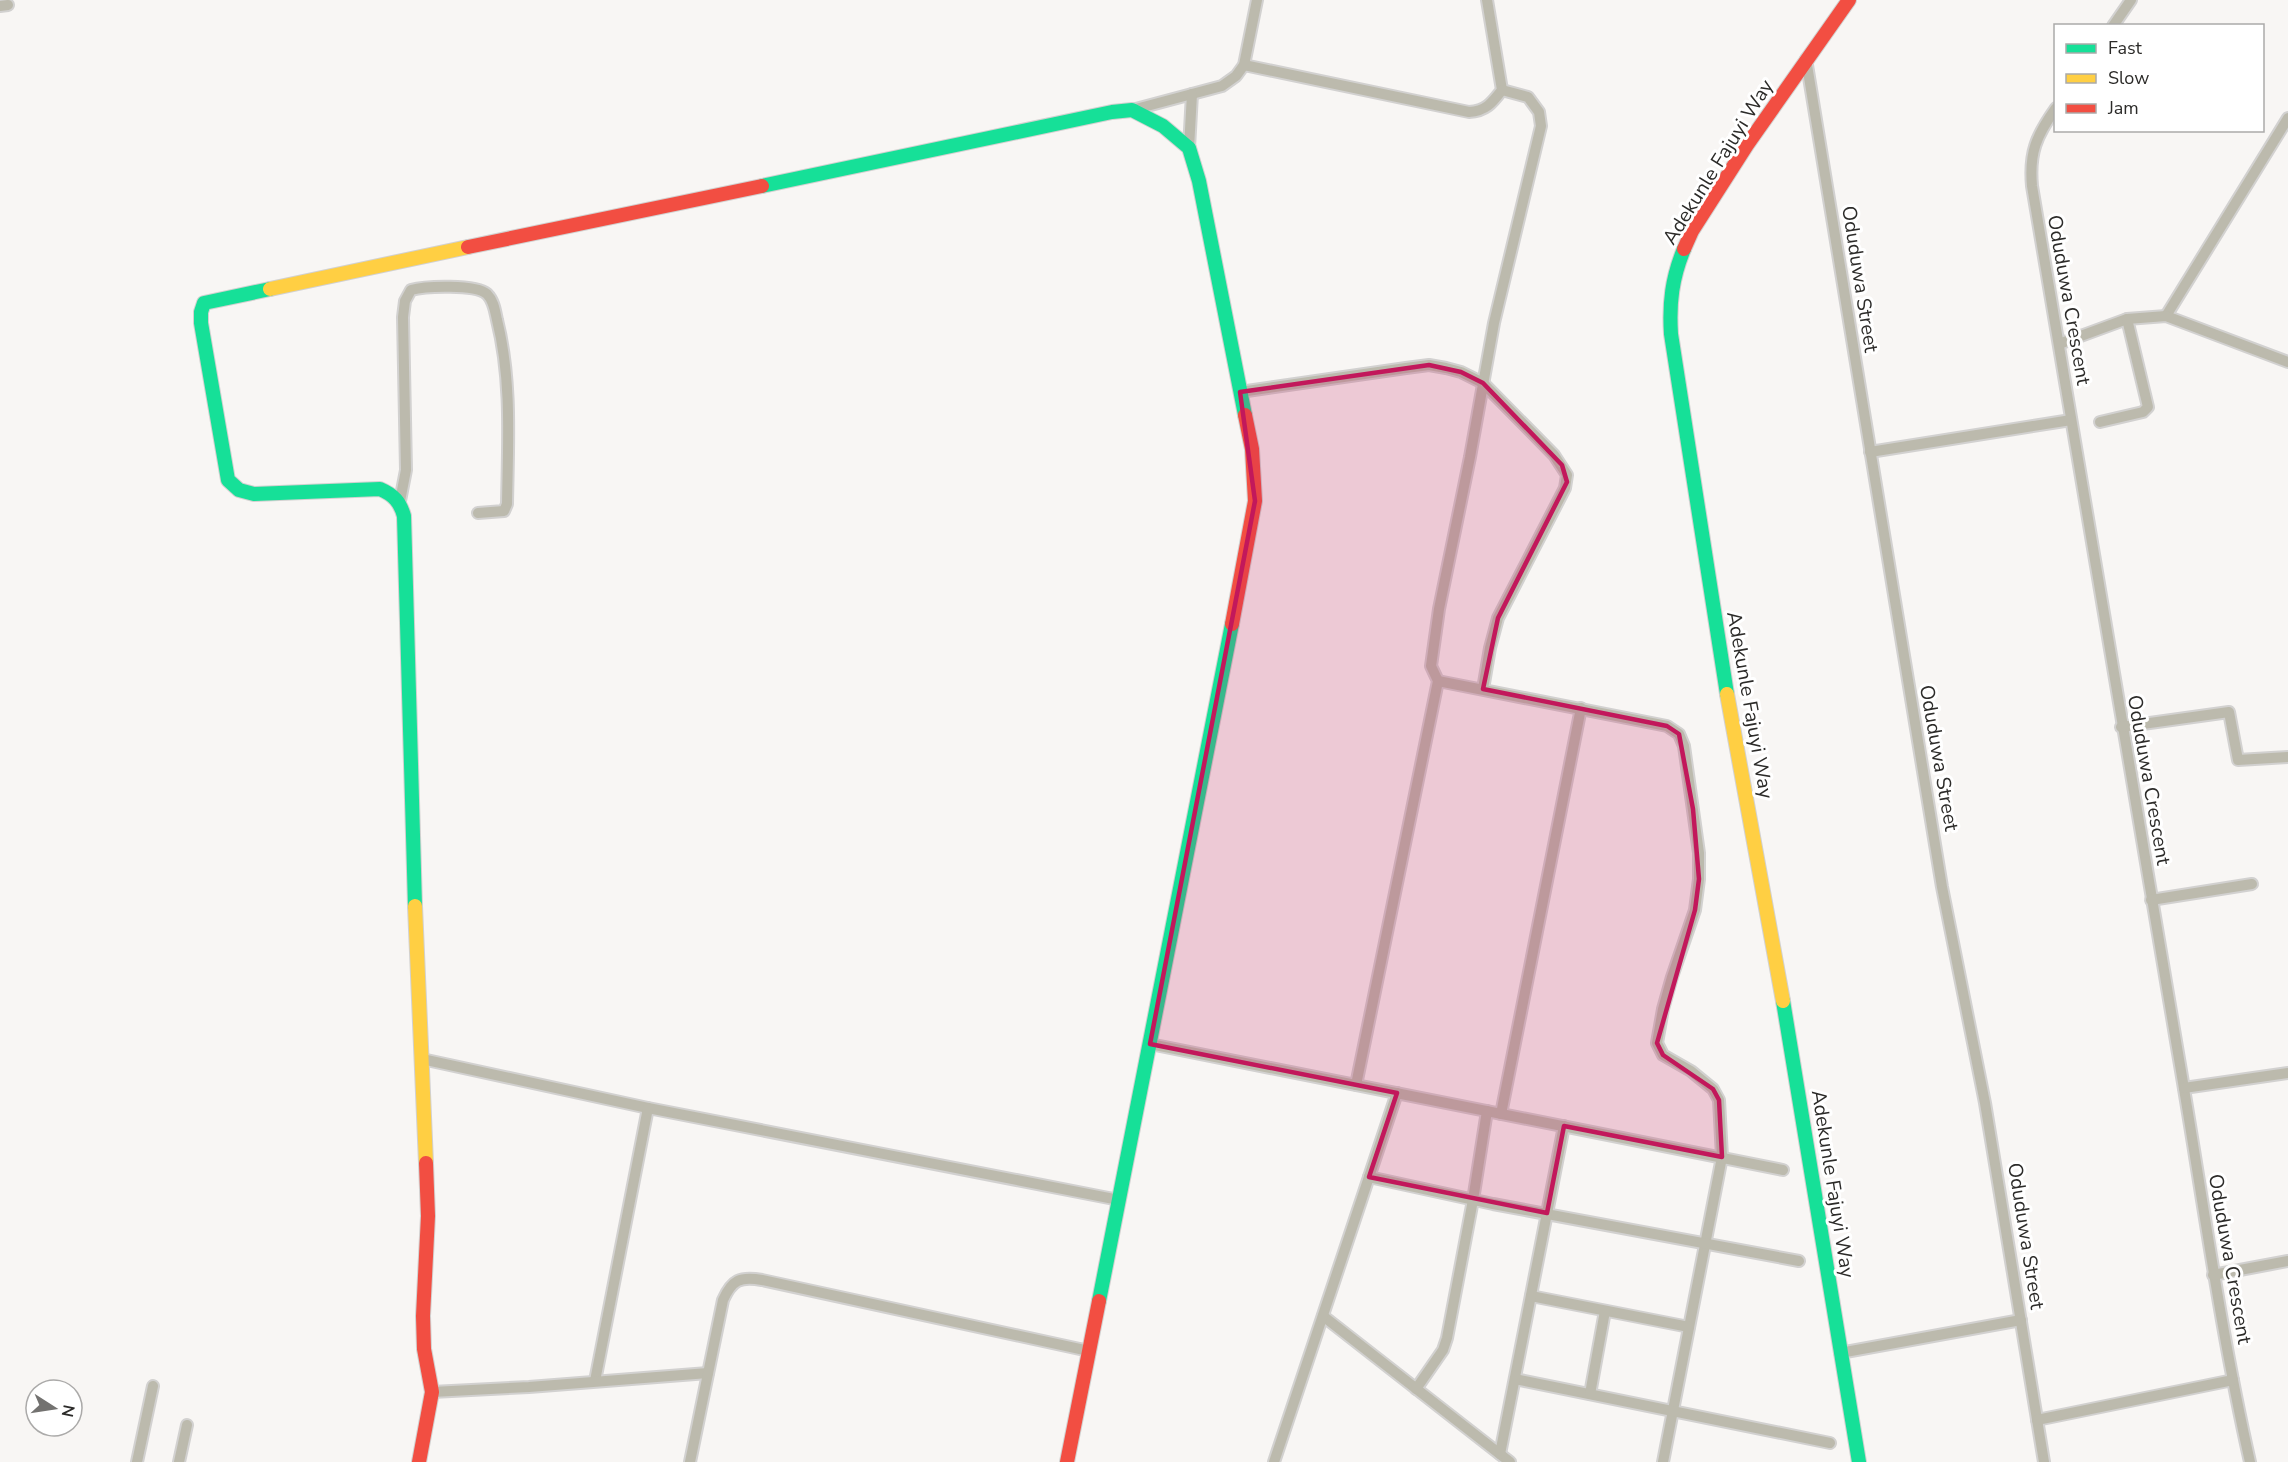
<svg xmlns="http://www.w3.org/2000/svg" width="2288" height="1462" font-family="'Nunito Sans',sans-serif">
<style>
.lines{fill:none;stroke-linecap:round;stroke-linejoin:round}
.street-casing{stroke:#d2d1d0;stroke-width:14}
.fast-casing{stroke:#d2d1d0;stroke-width:16}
.slow-casing{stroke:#d2d1d0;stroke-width:16}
.jam-casing{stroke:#d2d1d0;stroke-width:16}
.street{stroke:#bcbaad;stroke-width:10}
.fast{stroke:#16e098;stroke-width:14}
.slow{stroke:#ffcf43;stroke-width:14}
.jam{stroke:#f24e42;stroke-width:14}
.marked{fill:#c2185b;fill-opacity:0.2;stroke:#c2185b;stroke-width:4.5;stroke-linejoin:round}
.labels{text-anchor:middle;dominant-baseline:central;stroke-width:6;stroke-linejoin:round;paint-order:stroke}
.street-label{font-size:20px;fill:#2c2b29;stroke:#fff}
</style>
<rect width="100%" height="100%" fill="#f8f6f4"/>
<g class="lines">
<defs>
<g id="street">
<path d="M 0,6 L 8,5"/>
<path d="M 2113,26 L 2131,0"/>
<path d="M 1806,59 L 1942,887 L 1985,1103 L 2044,1462"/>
<path d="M 1244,65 L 1469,112 C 1486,111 1492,103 1502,90 L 1487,0"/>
<path d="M 2056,108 C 2036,136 2029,153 2032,186 C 2080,477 2128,768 2179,1059 C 2202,1193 2220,1329 2250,1462"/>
<path d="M 1132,110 L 1222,86 L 1236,76 L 1244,65 L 1257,0"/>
<path d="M 1189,148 L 1192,94"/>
<path d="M 2166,316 L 2288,118"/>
<path d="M 2059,344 L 2127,319 L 2166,316 L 2288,362"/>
<path d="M 1240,392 L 1406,368 L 1429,365 L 1446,368 L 1461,372 L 1483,383 L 1554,455 L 1567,475 L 1565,488 L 1498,618 L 1490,648 L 1483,689"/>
<path d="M 2100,422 L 2143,412 L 2148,407 L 2127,319"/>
<path d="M 1870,452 L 2071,420"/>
<path d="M 400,501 L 406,470 L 403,317 L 405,301 L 411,290 C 425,286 476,284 487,294 C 494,301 495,311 497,320 C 512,380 508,442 507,504 L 504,511 L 478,513"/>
<path d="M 1438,681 L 1667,726 L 1679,734 L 1684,746 L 1699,853 L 1699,879 L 1695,910 L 1672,977 L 1663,1009 L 1657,1043 L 1663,1055 L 1691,1071 L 1713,1089 L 1719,1100 L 1722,1157 L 1663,1462"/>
<path d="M 2121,727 L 2229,712 L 2238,760 L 2288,757"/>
<path d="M 2151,900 L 2252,884"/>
<path d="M 1150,1044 L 1783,1170"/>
<path d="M 422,1059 L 648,1108 L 1119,1200"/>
<path d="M 1356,1085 L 1438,681 L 1431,666 L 1439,609 L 1470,457 L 1494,323 L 1541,126 L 1539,112 L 1528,97 L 1502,90"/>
<path d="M 2184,1088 L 2288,1073"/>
<path d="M 1501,1114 L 1581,708"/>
<path d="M 1369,1177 L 1493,1204 L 1799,1261"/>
<path d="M 2213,1275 L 2288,1261"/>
<path d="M 1531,1296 L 1689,1327"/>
<path d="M 1323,1316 L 1510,1462"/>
<path d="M 1840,1353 L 2021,1320"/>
<path d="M 1515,1379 L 1830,1443"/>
<path d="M 595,1381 L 648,1108"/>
<path d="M 1416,1389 L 1443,1350 L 1447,1338 L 1473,1200 L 1487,1111"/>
<path d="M 432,1392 L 529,1387 L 708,1373"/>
<path d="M 1590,1394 L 1605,1311"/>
<path d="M 2037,1420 L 2233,1380"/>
<path d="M 1500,1454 L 1564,1126"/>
<path d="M 137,1462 L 153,1386"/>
<path d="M 179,1462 L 187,1425"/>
<path d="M 690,1462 L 723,1300 C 732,1280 740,1276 762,1280 L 1089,1351"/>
<path d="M 1274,1462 L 1397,1093"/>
</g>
<g id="fast">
<path d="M 762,186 L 1112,112 L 1132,110 L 1163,126 L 1189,148 L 1199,181 L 1245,415"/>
<path d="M 1684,249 C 1672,278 1669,303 1671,334 L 1727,694"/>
<path d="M 270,289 L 204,303 L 201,312 L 201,323 L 228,480 L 239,490 L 254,494 L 380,489 C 394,495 400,502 404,516 L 415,906"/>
<path d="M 1783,1001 L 1859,1462"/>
<path d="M 1099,1301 L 1232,624"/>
</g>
<g id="slow">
<path d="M 270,289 L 468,247"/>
<path d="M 1727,694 L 1783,1001"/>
<path d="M 415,906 L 426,1163"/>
</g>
<g id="jam">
<path d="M 468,247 L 762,186"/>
<path d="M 1684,249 L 1692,231 L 1747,145 L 1849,0"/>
<path d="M 1232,624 L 1255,501 L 1252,449 L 1245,415"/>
<path d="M 419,1462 L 432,1392 L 424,1349 L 423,1316 L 428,1216 L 426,1163"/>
<path d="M 1067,1462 L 1099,1301"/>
</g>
</defs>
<use href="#street" class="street-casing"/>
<use href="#fast" class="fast-casing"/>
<use href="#slow" class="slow-casing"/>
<use href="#jam" class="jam-casing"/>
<use href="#street" class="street"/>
<use href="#fast" class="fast"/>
<use href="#slow" class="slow"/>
<use href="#jam" class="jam"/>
</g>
<path class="marked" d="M 1429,365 L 1461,372 L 1483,383 L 1562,465 L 1567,482 L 1498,618 L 1483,689 L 1667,726 L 1679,734 L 1693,809 L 1699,879 L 1695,910 L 1657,1043 L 1663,1055 L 1713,1089 L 1719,1100 L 1722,1157 L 1564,1126 L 1547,1213 L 1369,1177 L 1397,1093 L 1150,1044 L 1255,501 L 1240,392 Z"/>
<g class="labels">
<g class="street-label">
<text transform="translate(1718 162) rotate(-58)">Adekunle Fajuyi Way</text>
<text transform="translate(1860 279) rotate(81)">Oduduwa Street</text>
<text transform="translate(2069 300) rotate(80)">Oduduwa Crescent</text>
<text transform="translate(1750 705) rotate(80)">Adekunle Fajuyi Way</text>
<text transform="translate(1939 758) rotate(80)">Oduduwa Street</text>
<text transform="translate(2149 780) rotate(80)">Oduduwa Crescent</text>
<text transform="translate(1833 1184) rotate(81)">Adekunle Fajuyi Way</text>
<text transform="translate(2026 1236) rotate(81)">Oduduwa Street</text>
<text transform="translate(2230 1259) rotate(80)">Oduduwa Crescent</text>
</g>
</g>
<rect x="2054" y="24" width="210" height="108" fill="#ffffff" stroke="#abaaa9" stroke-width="1.5"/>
<rect x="2066" y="44" width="30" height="9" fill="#16e098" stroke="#abaaa9" stroke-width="1.5"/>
<text x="2108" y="54" font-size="18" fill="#2c2b29">Fast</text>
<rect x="2066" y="74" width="30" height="9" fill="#ffcf43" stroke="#abaaa9" stroke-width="1.5"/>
<text x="2108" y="84" font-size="18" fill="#2c2b29">Slow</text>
<rect x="2066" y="104" width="30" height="9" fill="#f24e42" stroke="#abaaa9" stroke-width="1.5"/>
<text x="2108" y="114" font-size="18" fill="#2c2b29">Jam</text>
<g transform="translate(54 1408) rotate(102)"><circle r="28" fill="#ffffff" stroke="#abaaa9" stroke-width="1.5"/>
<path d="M0-4.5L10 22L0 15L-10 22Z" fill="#737270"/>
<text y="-9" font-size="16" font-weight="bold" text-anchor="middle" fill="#2c2b29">N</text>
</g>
</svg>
